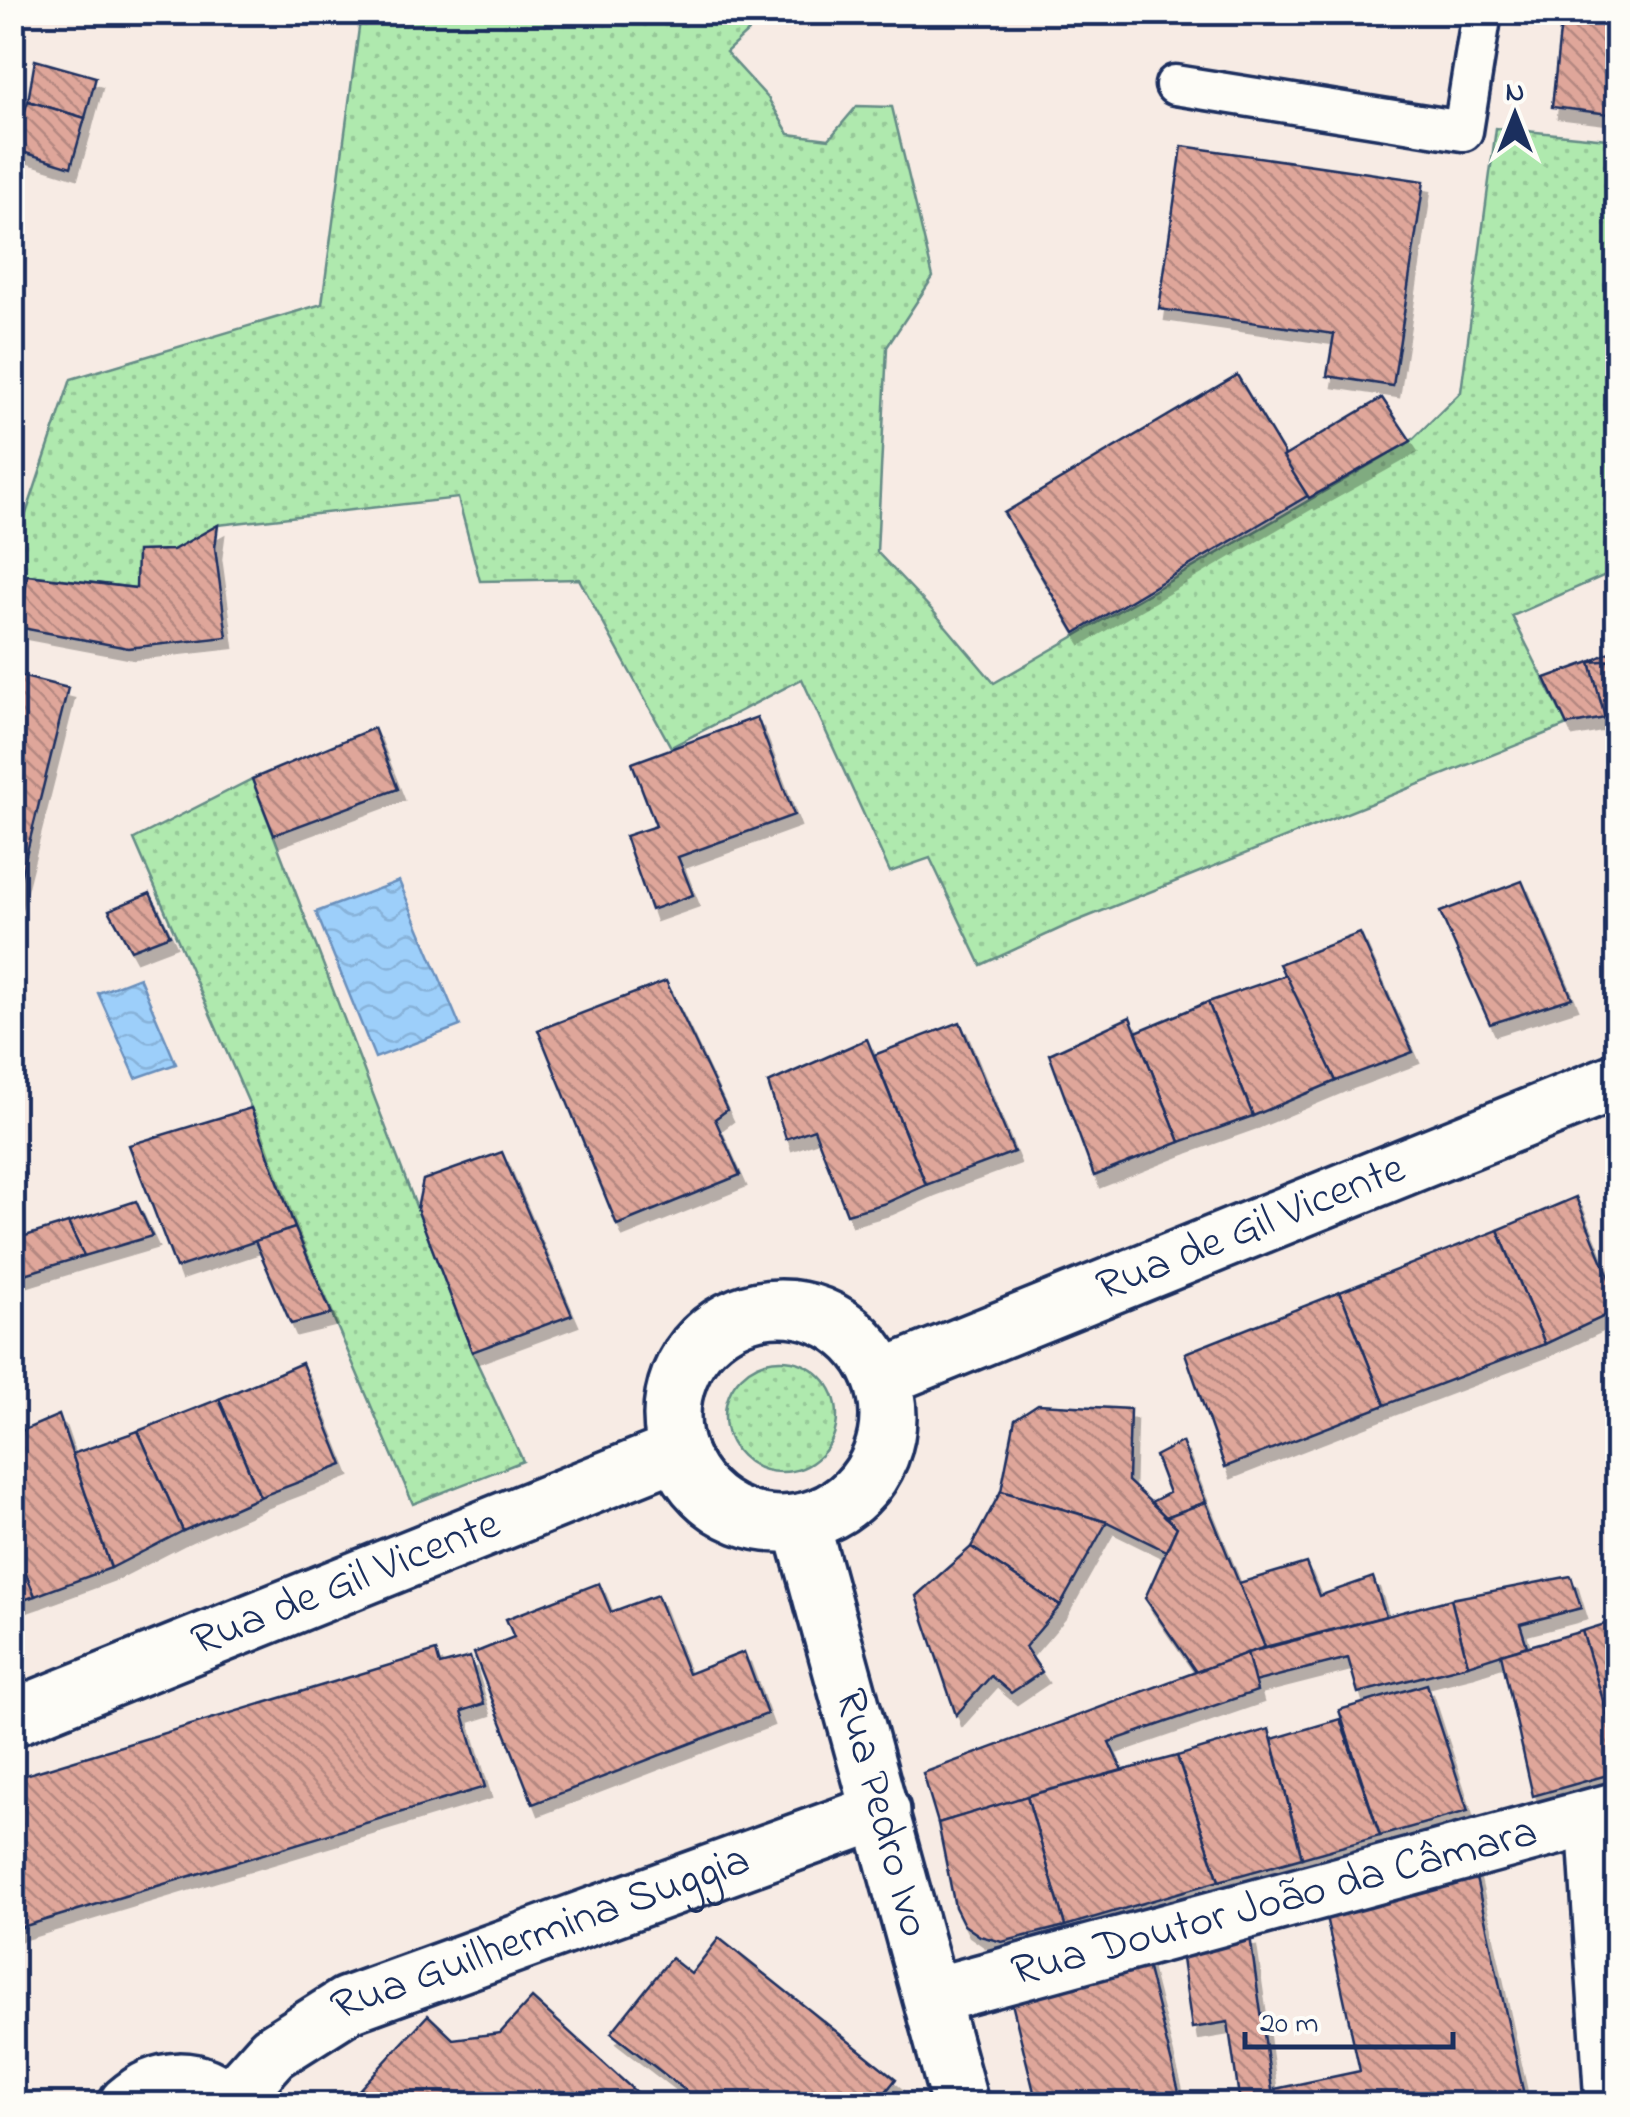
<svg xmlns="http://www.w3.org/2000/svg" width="1630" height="2117" font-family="'Indie Flower',sans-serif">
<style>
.grass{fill:url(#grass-dots);stroke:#658c86;stroke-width:2.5}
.water{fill:url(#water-waves);stroke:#698fbc;stroke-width:2.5}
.building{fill:url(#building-back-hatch);stroke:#1b2f5e;stroke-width:2.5;filter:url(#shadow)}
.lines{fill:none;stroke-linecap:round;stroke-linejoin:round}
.lane-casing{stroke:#1b2f5e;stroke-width:45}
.street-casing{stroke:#1b2f5e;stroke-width:62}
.lane{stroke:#fdfcf7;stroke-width:38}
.street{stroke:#fdfcf7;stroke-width:55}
.labels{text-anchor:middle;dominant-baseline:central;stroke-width:10;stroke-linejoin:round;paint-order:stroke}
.street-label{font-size:45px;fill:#1b2f5e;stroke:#fdfcf7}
</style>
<defs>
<pattern id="grass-dots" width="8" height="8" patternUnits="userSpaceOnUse" patternTransform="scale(2.5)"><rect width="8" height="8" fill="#afe9ae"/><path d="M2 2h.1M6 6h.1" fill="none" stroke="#96c898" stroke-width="1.8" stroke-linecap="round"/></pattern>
<pattern id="water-waves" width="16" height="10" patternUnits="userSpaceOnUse" patternTransform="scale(2.5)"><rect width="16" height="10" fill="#9dcffa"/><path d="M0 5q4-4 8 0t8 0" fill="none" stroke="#87b2d9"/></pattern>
<pattern id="building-back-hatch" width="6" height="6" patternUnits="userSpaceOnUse" patternTransform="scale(2.5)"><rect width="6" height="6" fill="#dfa69a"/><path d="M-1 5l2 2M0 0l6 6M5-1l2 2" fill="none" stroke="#b48881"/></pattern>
<filter id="shadow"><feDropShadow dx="6" dy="11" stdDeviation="0" flood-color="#0004"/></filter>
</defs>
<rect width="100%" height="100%" fill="#f7ebe4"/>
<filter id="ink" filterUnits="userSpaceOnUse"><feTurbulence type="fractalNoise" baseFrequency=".01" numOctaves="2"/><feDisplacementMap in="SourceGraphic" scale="20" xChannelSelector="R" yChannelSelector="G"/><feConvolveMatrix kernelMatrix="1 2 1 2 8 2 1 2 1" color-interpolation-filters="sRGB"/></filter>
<g filter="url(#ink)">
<g class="grass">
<path d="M 361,13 L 761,13 L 764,17 L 726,52 L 768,98 L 789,134 L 829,139 L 857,106 L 892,107 L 933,277 L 887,347 L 877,552 L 933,611 L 994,683 L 1411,441 L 1461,392 L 1496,128 L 1617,140 L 1617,570 L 1512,616 L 1567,725 L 1072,923 L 981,965 L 930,858 L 890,872 L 802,679 L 671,747 L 579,579 L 480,581 L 458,498 L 218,525 L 173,550 L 136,588 L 27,575 L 22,628 L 13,625 L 12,514 L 25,517 L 71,379 L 322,304 Z"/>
<path d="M 252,779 L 472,1352 L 523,1461 L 413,1504 L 295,1228 L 251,1108 L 134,839 Z"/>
<circle cx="781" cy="1416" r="56"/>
</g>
<g class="water">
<path d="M 399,881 L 460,1026 L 375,1058 L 316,912 Z"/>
<path d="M 139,977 L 176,1064 L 136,1078 L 98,993 Z"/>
</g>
<g class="building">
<path d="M 1562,12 L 1618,12 L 1618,115 L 1552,107 Z"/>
<path d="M 35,60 L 96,77 L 85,118 L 28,101 Z"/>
<path d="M 28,101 L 85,118 L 71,167 L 13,149 Z"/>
<path d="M 1182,146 L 1424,181 L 1393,386 L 1327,376 L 1334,334 L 1159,309 Z"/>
<path d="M 1237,375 L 1309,495 L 1075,633 L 1004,513 Z"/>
<path d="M 1382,398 L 1411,441 L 1309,498 L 1283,457 Z"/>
<path d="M 218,525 L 215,548 L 227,637 L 128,648 L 22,628 L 27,575 L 136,588 L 137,551 L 173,550 Z"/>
<path d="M 1618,648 L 1618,660 L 1590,662 Z"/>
<path d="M 1617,660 L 1618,717 L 1605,718 L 1590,662 Z"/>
<path d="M 1590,662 L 1605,718 L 1567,725 L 1545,678 Z"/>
<path d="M 12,674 L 68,688 L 12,911 Z"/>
<path d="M 757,717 L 794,815 L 678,857 L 693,895 L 651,910 L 625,836 L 656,826 L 632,763 Z"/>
<path d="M 374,728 L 398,789 L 274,835 L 252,779 Z"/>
<path d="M 1522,881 L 1572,998 L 1490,1024 L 1440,912 Z"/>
<path d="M 150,893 L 170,935 L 131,950 L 109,910 Z"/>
<path d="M 1360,933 L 1413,1052 L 1336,1081 L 1279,964 Z"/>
<path d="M 1286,975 L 1336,1081 L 1253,1116 L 1208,1002 Z"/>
<path d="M 666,981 L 727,1110 L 715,1119 L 740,1175 L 617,1225 L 538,1030 Z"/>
<path d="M 1208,1002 L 1253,1116 L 1180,1142 L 1136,1032 Z"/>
<path d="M 1130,1017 L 1180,1142 L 1094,1176 L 1049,1054 Z"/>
<path d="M 960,1022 L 1014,1152 L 926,1185 L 874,1055 Z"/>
<path d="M 867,1039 L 926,1185 L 886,1203 L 847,1214 L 814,1129 L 786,1139 L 768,1083 Z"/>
<path d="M 251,1108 L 295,1228 L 176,1268 L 129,1145 Z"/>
<path d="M 502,1152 L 572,1315 L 472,1352 L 417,1209 L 423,1180 Z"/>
<path d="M 1576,1197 L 1618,1299 L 1618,1310 L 1545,1344 L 1498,1230 Z"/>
<path d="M 136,1201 L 152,1236 L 84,1256 L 68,1223 Z"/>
<path d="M 68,1223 L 84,1256 L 12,1278 L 12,1240 Z"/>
<path d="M 295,1228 L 332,1314 L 291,1324 L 255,1241 Z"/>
<path d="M 1498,1230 L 1545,1344 L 1385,1405 L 1340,1292 Z"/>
<path d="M 1340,1292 L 1385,1405 L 1225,1467 L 1185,1353 Z"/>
<path d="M 302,1363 L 343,1465 L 260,1497 L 219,1399 Z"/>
<path d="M 219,1399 L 260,1497 L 183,1531 L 138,1431 Z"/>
<path d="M 1038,1404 L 1130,1409 L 1128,1481 L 1177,1527 L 1166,1551 L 1107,1522 L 1001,1491 L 1015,1419 Z"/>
<path d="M 59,1415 L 111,1568 L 35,1596 L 12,1541 L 12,1435 Z"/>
<path d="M 138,1431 L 183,1531 L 111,1568 L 72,1454 Z"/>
<path d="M 1182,1442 L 1206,1502 L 1166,1517 L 1151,1502 L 1169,1493 L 1155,1456 Z"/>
<path d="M 1001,1491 L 1107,1522 L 1060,1606 L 971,1547 Z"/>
<path d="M 1206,1502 L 1265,1647 L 1196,1672 L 1145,1598 L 1177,1527 L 1166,1517 Z"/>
<path d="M 12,1541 L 35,1596 L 12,1604 Z"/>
<path d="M 971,1547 L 1060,1606 L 1025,1647 L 1042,1672 L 1011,1693 L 991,1676 L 956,1715 L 916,1596 Z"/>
<path d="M 1306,1563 L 1319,1596 L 1373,1577 L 1386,1616 L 1265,1647 L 1239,1583 Z"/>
<path d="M 1571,1576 L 1581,1608 L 1520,1624 L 1527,1646 L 1468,1665 L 1451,1599 Z"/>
<path d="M 599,1583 L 611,1612 L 657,1595 L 688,1674 L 744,1652 L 767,1714 L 533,1804 L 474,1653 L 514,1637 L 506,1619 Z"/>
<path d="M 1451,1599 L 1468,1665 L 1358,1693 L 1348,1658 L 1254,1682 L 1247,1653 Z"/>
<path d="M 1618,1620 L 1618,1750 L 1582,1631 Z"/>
<path d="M 1582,1631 L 1618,1750 L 1618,1772 L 1533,1796 L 1501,1654 Z"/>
<path d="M 436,1651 L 440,1665 L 470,1657 L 484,1704 L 462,1711 L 485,1787 L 12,1930 L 12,1779 Z"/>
<path d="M 1247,1653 L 1257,1691 L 1109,1742 L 1122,1770 L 938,1823 L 923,1773 Z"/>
<path d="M 1427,1684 L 1468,1811 L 1380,1836 L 1339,1710 Z"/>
<path d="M 1340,1719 L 1380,1836 L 1302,1858 L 1272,1739 Z"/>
<path d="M 1269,1729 L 1302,1858 L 1219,1881 L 1177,1756 Z"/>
<path d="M 1177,1756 L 1219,1881 L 1065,1926 L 1027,1796 Z"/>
<path d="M 1027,1796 L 1065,1926 L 1002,1942 L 980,1936 L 964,1925 L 955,1907 L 938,1823 Z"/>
<path d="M 1474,1869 L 1526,2104 L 1279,2104 L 1275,2089 L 1360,2071 L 1323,1903 Z"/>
<path d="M 1250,1936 L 1274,2104 L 1240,2104 L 1228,2022 L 1192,2028 L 1180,1945 Z"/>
<path d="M 719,1938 L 896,2079 L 876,2104 L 703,2104 L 611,2033 L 671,1958 L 691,1974 Z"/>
<path d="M 1145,1957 L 1182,2104 L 1037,2104 L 1009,1991 Z"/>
<path d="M 532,1998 L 649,2104 L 346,2104 L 428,2015 L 453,2039 L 500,2033 Z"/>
<path d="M 12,2070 L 29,2104 L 12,2104 Z"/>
</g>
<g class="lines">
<defs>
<path id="lane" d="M 1175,85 L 1463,131 L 1482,12"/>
<g id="street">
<circle cx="780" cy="1416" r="108"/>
<path id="s1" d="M 882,1378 L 1618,1081"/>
<path id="s2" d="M 801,1522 L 960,2104"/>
<path id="s3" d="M 12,1718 L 678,1451"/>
<path d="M 1595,1817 L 1613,2104"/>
<path id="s4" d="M 932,1996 L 1618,1810"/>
<path id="s5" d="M 228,2102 L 273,2052 L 347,2005 L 882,1811"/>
<path d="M 127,2104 C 159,2075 198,2072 230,2104"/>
</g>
</defs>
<use href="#lane" class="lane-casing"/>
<use href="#street" class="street-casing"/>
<use href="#lane" class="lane"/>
<use href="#street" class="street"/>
</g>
</g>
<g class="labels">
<g class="street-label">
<text stroke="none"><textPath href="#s1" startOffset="398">Rua de Gil Vicente</textPath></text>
<text stroke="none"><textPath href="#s3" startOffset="360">Rua de Gil Vicente</textPath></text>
<text stroke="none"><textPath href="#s2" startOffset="302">Rua Pedro Ivo</textPath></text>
<text stroke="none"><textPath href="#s4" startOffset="355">Rua Doutor João da Câmara</textPath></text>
<text stroke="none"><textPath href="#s5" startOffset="362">Rua Guilhermina Suggia</textPath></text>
</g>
</g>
<rect width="1630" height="2117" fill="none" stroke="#fdfcf7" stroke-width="50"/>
<rect x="25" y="25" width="1580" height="2067" fill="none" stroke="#1b2f5e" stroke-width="4" filter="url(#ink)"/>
<g transform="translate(1515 115)" stroke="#fdfcf7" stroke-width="8" paint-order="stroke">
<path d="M0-8L18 38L0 25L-18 38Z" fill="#1b2f5e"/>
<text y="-15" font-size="28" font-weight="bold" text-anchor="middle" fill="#1b2f5e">N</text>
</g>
<path d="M1245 2032v15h208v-15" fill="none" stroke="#1b2f5e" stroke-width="5"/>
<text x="1260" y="2032" font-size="30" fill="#1b2f5e" stroke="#fdfcf7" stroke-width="8" paint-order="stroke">20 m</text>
</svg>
